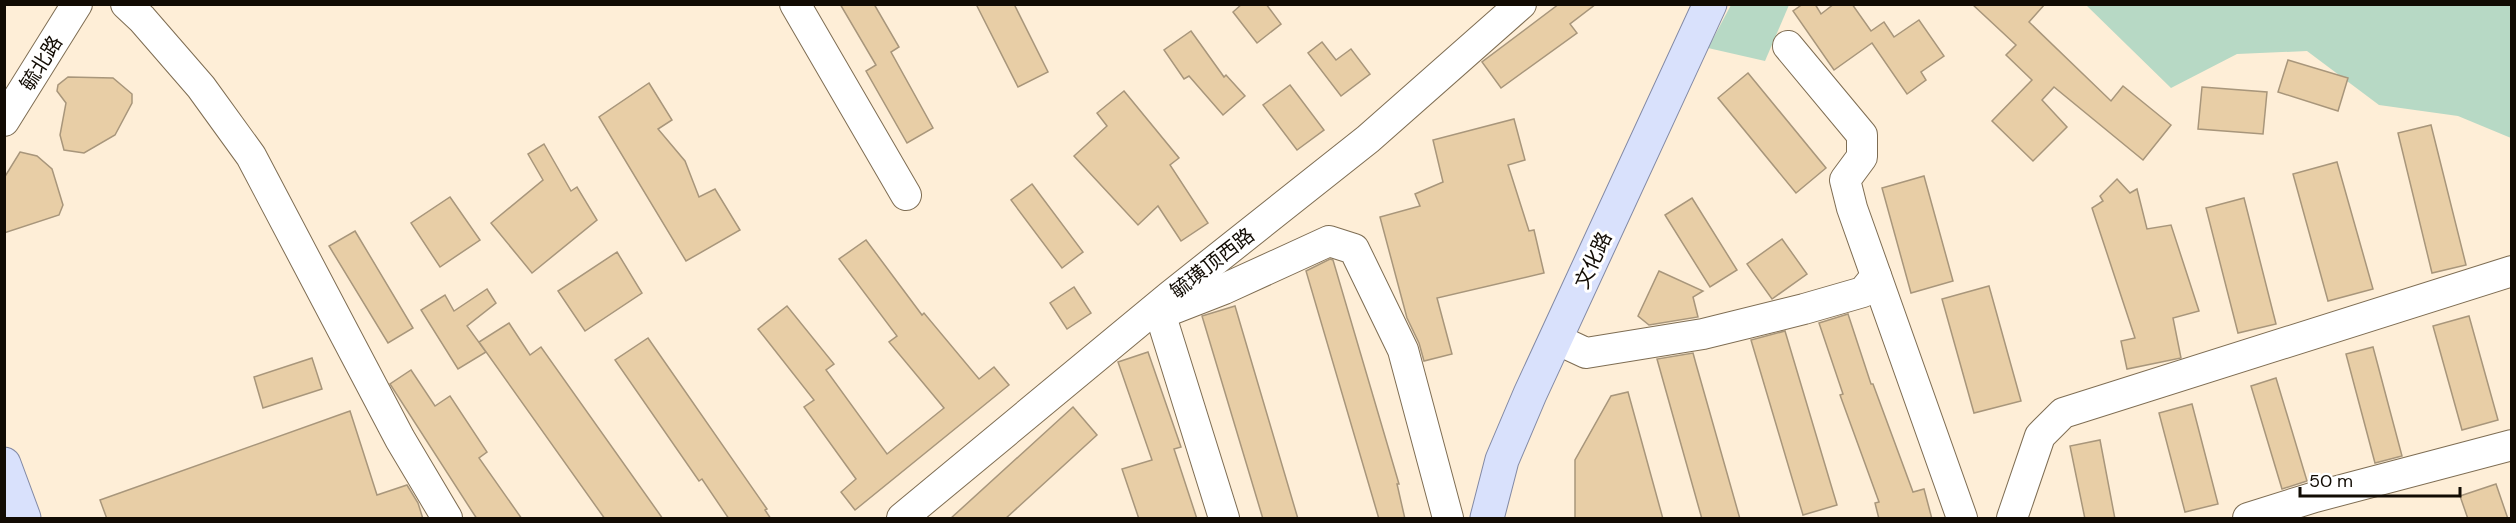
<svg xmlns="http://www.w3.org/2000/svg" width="2516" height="523" font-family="'DM Sans','Noto Sans SC',sans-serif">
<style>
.green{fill:#b7d9c5}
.building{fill:#e8cea6;stroke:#a8967b;stroke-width:1.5}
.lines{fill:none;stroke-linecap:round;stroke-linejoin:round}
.minor-casing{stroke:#7e6d53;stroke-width:32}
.major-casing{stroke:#8289a4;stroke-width:35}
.minor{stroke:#fff;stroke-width:30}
.major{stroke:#d9e1fc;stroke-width:33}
.labels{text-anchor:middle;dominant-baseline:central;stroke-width:6;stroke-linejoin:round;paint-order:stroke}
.street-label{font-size:20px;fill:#110b03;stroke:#fff}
</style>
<rect width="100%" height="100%" fill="#feeed7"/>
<g class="green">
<path d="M 1731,5 L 1789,5 L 1765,61 L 1708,48 Z"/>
<path d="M 2086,5 L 2511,5 L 2511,138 L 2458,116 L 2379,105 L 2307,51 L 2237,54 L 2171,88 Z"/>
</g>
<g class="building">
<path d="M 840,4 L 874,4 L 899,47 L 891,52 L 933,128 L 907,143 L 866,71 L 876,65 Z"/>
<path d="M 976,4 L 1014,4 L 1048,72 L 1018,87 Z"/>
<path d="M 1242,4 L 1266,4 L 1281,24 L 1257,43 L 1233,12 Z"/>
<path d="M 1559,4 L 1596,4 L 1570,24 L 1577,33 L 1501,88 L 1482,62 Z"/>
<path d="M 1803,4 L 1815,4 L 1821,14 L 1834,4 L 1852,4 L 1871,31 L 1884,22 L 1894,37 L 1919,20 L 1944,56 L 1921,72 L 1926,80 L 1907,94 L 1872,43 L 1834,70 L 1793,11 Z"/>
<path d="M 1972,4 L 2045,4 L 2029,22 L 2111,101 L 2123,86 L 2171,125 L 2143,160 L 2054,87 L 2042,100 L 2067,127 L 2033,161 L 1992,121 L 2032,80 L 2006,55 L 2016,45 Z"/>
<path d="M 1191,31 L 1224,77 L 1226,75 L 1245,96 L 1223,115 L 1189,76 L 1184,79 L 1164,50 Z"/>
<path d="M 1322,42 L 1336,60 L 1351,49 L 1370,74 L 1341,96 L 1308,53 Z"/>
<path d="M 2288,60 L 2348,78 L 2338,111 L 2278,92 Z"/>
<path d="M 1748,73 L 1826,168 L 1796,193 L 1718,98 Z"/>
<path d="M 68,77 L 113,78 L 132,94 L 132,103 L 115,135 L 84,153 L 64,150 L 60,135 L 66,103 L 57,91 L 58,85 Z"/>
<path d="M 649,83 L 672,120 L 658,129 L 685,161 L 699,197 L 715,189 L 740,230 L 686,261 L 599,117 Z"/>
<path d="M 1290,85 L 1324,130 L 1297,150 L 1263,105 Z"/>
<path d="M 2202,87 L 2267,92 L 2263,134 L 2198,129 Z"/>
<path d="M 1124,91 L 1179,158 L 1170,165 L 1208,223 L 1181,241 L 1158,206 L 1138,225 L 1074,156 L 1107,126 L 1097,113 Z"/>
<path d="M 1514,119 L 1525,160 L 1508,165 L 1529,231 L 1534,230 L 1544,273 L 1437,298 L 1452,354 L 1424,361 L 1419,343 L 1407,318 L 1380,217 L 1420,206 L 1415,194 L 1443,182 L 1433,140 Z"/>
<path d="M 2431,125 L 2466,265 L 2432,273 L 2398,133 Z"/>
<path d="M 544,144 L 571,191 L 577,187 L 597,220 L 532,273 L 491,223 L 543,180 L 528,154 Z"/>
<path d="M 20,152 L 37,156 L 52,169 L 63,205 L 59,215 L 4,233 L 4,178 Z"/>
<path d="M 2337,162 L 2373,289 L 2328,301 L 2293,174 Z"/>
<path d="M 1924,176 L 1953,281 L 1911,293 L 1882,188 Z"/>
<path d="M 2117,179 L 2130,193 L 2137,189 L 2147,229 L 2171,225 L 2199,311 L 2173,318 L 2181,358 L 2127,369 L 2121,341 L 2135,338 L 2092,208 L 2103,201 L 2100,196 Z"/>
<path d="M 1032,184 L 1083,252 L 1062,268 L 1011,200 Z"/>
<path d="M 450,197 L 480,240 L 440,267 L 411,223 Z"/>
<path d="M 1692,198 L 1737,270 L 1710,287 L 1665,215 Z"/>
<path d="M 2244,198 L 2276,324 L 2238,333 L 2206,208 Z"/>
<path d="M 355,231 L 413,328 L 388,343 L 329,246 Z"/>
<path d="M 1782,239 L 1807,274 L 1772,299 L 1747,264 Z"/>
<path d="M 866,240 L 922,315 L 924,313 L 979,379 L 994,367 L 1009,385 L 855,510 L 841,492 L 856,479 L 804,407 L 814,400 L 758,329 L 787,306 L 834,364 L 826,370 L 887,454 L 944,408 L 889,342 L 897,336 L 839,259 Z"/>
<path d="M 617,252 L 642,293 L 585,331 L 558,291 Z"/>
<path d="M 1330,259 L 1333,260 L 1399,484 L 1397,484 L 1405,519 L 1379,519 L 1306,271 Z"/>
<path d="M 1659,271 L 1703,291 L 1693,297 L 1698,317 L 1649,325 L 1638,316 Z"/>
<path d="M 1989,286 L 2021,401 L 1974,413 L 1942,299 Z"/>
<path d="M 1074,287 L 1091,313 L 1067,329 L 1050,303 Z"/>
<path d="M 487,289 L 496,303 L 467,326 L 486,352 L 458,369 L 421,310 L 445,295 L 454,311 Z"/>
<path d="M 1235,306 L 1298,519 L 1263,519 L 1202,316 Z"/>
<path d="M 1848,314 L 1871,384 L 1873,384 L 1913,492 L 1924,489 L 1932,519 L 1879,519 L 1875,503 L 1879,502 L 1840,395 L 1843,394 L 1819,323 Z"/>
<path d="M 2469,316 L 2498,420 L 2462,430 L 2433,326 Z"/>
<path d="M 509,323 L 530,355 L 541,347 L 663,519 L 605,519 L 479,342 Z"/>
<path d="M 1785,331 L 1837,505 L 1803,515 L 1751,340 Z"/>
<path d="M 648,338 L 767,509 L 765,510 L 771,519 L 729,519 L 702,479 L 699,481 L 615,360 Z"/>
<path d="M 2373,347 L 2402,456 L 2375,463 L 2346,354 Z"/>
<path d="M 1148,352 L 1181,447 L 1174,449 L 1197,519 L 1139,519 L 1122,469 L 1152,460 L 1118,362 Z"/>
<path d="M 1693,353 L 1696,364 L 1740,519 L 1702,519 L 1657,359 Z"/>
<path d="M 312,358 L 322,389 L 263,408 L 254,377 Z"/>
<path d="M 411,370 L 435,406 L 450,396 L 487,452 L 479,458 L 522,519 L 477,519 L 390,384 Z"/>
<path d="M 2276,378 L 2307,481 L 2282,489 L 2251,386 Z"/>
<path d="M 1628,392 L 1663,519 L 1575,519 L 1575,460 L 1611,396 Z"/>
<path d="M 2192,404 L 2218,504 L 2185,512 L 2159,413 Z"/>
<path d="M 1073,407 L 1097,435 L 1005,519 L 950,519 Z"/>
<path d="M 350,411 L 377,495 L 407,485 L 418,503 L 423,519 L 107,519 L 100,500 Z"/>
<path d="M 2100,440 L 2115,519 L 2085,519 L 2070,446 Z"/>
<path d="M 2496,484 L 2508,519 L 2468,519 L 2460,496 Z"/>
</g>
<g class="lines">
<defs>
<g id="minor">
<path d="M 126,4 L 142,19 L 201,87 L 251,156 L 400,439 L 447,518"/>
<path d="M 795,4 L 906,195"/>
<path d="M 1788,46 L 1862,135 L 1862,157 L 1845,180 L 1852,208 L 1962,518"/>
<path d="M 4,121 L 77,4"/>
<path d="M 1165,312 L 1224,289 L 1329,241 L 1354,249 L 1403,350 L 1448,518"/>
<path d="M 1160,313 L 1224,518"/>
<path d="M 1556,339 L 1586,353 L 1703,334 L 1804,309 L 1863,292 L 1876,276"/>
<path d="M 902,518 L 1170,296 L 1368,139 L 1521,4"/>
<path d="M 2012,518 L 2040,436 L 2063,413 L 2512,271"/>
<path d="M 2248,518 L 2315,497 L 2512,445"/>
</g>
<g id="major">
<path d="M 4,464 L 24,518"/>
<path d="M 1487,518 L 1502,460 L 1530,394 L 1710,4"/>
</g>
</defs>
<use href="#minor" class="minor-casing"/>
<use href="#major" class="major-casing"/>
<use href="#minor" class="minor"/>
<use href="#major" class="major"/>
</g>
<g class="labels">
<g class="street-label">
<text transform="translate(41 63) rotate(-58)">毓北路</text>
<text transform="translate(1593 260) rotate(-65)">文化路</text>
<text transform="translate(1212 263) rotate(-38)">毓璜顶西路</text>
</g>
</g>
<rect width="2516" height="523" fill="none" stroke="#110b03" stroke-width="12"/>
<path d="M2300 487v9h160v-9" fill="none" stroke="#110b03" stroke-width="3"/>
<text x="2309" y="487" font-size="18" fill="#110b03" stroke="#ffffff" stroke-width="4.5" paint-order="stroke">50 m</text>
</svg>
